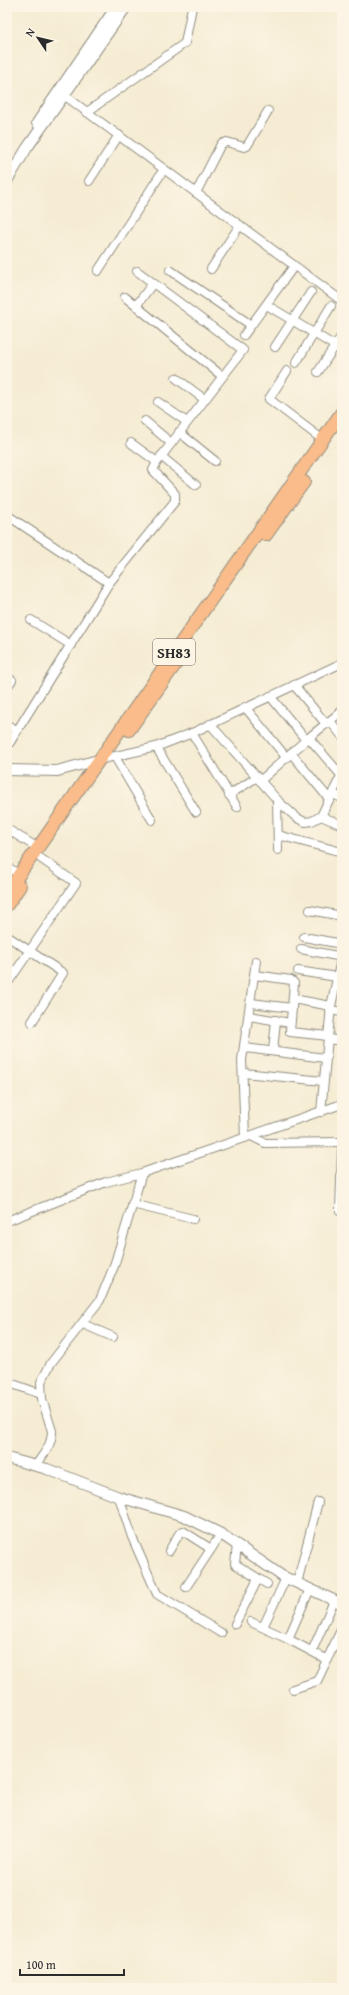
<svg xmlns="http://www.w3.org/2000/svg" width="349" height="1995" font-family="'Gentium Book Plus',serif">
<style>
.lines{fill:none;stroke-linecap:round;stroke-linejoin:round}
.minor-casing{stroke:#908c7f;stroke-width:10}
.tertiary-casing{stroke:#908c7f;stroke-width:12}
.primary-casing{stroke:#908c7f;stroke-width:14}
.minor{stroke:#fff;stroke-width:8}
.tertiary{stroke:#fff;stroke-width:10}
.primary{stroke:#f9bc8a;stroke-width:12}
.labels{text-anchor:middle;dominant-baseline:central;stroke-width:3;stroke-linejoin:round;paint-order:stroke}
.shield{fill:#fcf5e5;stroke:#6a6863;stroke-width:1}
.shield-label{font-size:15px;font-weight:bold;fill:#2b2b2b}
</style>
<rect width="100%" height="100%" fill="#fcf5e5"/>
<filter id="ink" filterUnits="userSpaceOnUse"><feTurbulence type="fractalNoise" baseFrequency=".025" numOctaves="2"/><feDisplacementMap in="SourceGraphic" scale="8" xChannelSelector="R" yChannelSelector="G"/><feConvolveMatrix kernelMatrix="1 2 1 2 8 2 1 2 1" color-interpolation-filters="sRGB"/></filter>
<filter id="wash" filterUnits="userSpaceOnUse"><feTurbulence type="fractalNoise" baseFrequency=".012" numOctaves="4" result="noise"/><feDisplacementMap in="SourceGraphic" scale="16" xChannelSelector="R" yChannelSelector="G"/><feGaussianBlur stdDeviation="0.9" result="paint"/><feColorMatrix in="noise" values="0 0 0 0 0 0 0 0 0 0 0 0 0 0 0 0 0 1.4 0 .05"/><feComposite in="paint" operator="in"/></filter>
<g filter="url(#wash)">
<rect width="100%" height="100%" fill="#f5ecd3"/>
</g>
<g filter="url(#ink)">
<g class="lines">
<defs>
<g id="minor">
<path d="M 60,92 L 342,301"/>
<path d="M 87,112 L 185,43 L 192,7"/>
<path d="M 89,181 L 119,135"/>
<path d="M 196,193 L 221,144 L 227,142 L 244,147 L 247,146 L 268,111"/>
<path d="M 211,269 L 240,225"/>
<path d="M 170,270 L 251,325"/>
<path d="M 98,271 L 164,169"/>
<path d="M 125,297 L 222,376"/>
<path d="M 136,306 L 153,283"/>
<path d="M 270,307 L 342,350"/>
<path d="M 244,335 L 294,266"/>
<path d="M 275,347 L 311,292"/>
<path d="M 296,363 L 331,306"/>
<path d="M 287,371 L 269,399 L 323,440"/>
<path d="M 318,372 L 342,335"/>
<path d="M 176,378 L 204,399"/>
<path d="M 158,402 L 187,422"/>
<path d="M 145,421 L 171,443"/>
<path d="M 179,432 L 215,461"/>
<path d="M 131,443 L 157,462"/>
<path d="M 161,456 L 196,485"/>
<path d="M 7,515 L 109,583"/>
<path d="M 31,620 L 71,645"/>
<path d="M 294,685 L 326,724"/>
<path d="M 7,687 L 12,680"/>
<path d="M 270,696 L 306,740"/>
<path d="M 245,707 L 286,757"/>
<path d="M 330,721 L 342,736"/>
<path d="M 210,724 L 280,803 L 297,818 L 305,822 L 312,821 L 321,816 L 342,774"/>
<path d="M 7,725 L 13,728"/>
<path d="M 192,733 L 237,807"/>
<path d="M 309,738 L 341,775"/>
<path d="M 7,747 L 109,583 L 175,501 L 175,494 L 153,470 L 157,462 L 243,350 L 137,271"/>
<path d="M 156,747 L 196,812"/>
<path d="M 291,753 L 330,800"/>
<path d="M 115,757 L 152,820"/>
<path d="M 98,760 L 156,747 L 192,733 L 342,663"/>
<path d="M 260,781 L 306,740 L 342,711"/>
<path d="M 333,794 L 342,798"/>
<path d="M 229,795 L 257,777"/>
<path d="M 277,800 L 278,850"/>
<path d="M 321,816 L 342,825"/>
<path d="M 7,829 L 38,848"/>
<path d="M 278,835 L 342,852"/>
<path d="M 7,867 L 19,874"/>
<path d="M 310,910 L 342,916"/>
<path d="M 7,936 L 63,973 L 32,1022"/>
<path d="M 304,937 L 342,944"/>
<path d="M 301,949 L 342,957"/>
<path d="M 298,971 L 337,977"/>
<path d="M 255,975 L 291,980 L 294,983 L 290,1032 L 328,1036"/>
<path d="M 7,984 L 76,883 L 40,858"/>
<path d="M 293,999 L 331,1006"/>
<path d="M 251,1003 L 292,1008"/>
<path d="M 330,1010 L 342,1012"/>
<path d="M 249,1016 L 290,1023"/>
<path d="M 328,1039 L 342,1041"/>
<path d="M 245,1048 L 325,1058"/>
<path d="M 273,1051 L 276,1020"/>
<path d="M 243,1073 L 323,1081"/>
<path d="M 321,1112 L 331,1006 L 342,955"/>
<path d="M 251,1136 L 265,1143 L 342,1142"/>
<path d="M 245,1138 L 242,1060 L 256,961"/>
<path d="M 132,1204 L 193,1219"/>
<path d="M 340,1211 L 342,1150"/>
<path d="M 7,1221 L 106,1182 L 142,1173 L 342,1104"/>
<path d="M 83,1324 L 113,1337"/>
<path d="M 7,1382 L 41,1394"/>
<path d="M 35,1466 C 44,1454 52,1445 52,1431 L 42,1399 L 41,1382 L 51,1363 L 100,1300 L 114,1266 L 142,1173"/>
<path d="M 119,1497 L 132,1537 L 157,1594 L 221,1633"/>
<path d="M 237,1544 L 235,1564 L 267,1584"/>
<path d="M 169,1551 L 179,1534 L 183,1531 L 211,1549"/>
<path d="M 297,1583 L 318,1502"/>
<path d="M 186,1587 L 221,1534"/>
<path d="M 251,1622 L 288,1639 L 328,1660"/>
<path d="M 235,1624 L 258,1579"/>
<path d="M 263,1627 L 286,1578"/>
<path d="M 288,1639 L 310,1589"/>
<path d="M 312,1651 L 334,1601"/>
<path d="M 293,1689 L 317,1681 L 342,1628"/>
</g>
<g id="tertiary">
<path d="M 37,123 L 116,7"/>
<path d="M 7,181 L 27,148 L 126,7"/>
<path d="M 7,770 L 57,771 L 98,760"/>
<path d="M 7,1458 L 47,1469 L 119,1497 L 184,1516 L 221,1534 L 282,1576 L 342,1604"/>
</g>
<g id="primary">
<path d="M 266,535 L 304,482"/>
<path d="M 129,730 L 184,652"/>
<path d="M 7,892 L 342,412"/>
<path d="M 7,905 L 20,886"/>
</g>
</defs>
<use href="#minor" class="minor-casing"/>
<use href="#tertiary" class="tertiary-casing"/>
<use href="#primary" class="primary-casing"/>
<use href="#minor" class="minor"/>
<use href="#tertiary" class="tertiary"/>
<use href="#primary" class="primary"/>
</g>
</g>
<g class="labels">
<rect class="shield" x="153" y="639" width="42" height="26" rx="3"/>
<g class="shield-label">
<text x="174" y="652">SH83</text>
</g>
</g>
<rect width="349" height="1995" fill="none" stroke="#fcf5e5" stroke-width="24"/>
<g transform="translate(38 38) rotate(305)" stroke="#fcf5e5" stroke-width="3" paint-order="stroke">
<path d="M0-3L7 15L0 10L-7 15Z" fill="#2b2b2b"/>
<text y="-6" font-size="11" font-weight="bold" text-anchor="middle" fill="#2b2b2b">N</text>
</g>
<path d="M20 1969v6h104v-6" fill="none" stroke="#2b2b2b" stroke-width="2"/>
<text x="26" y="1969" font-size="12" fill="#2b2b2b" stroke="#fcf5e5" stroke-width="3" paint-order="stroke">100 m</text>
</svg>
